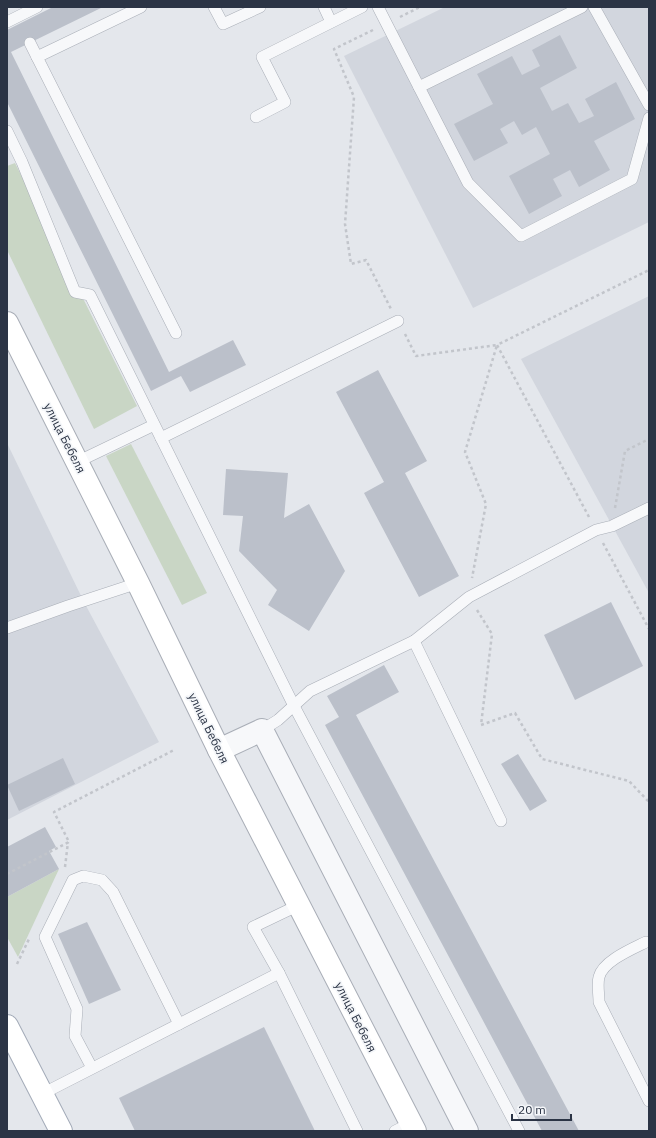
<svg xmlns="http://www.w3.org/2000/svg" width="656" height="1138" font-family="'IBM Plex Sans',sans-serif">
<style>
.built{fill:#d2d6de}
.grass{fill:#c9d6c5}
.building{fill:#bbc0ca}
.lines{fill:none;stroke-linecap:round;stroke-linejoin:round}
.service-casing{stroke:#a9aeb7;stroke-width:12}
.minor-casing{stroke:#a9aeb7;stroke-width:24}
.secondary-casing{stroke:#a9aeb7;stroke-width:24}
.primary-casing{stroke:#a3abb8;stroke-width:24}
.path{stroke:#c2c5cb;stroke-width:2.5;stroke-dasharray:3 3;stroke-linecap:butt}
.service{stroke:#f7f8fa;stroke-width:11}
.minor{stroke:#f7f8fa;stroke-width:22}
.secondary{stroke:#fff;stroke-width:22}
.primary{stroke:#fff;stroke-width:22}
.labels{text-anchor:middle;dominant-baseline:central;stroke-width:3.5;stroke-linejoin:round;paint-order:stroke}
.street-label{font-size:12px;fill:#2b3445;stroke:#f4f6f9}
</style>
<rect width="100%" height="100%" fill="#e4e7ec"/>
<g class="built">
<path d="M 445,7 L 649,7 L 649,222 L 473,308 L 344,56 Z"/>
<path d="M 649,296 L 649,593 L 521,359 Z"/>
<path d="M 7,443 L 84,602 L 159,742 L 7,820 Z"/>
</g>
<g class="grass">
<path d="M 15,163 L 137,406 L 94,429 L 7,250 L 7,166 Z"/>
<path d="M 131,444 L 207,593 L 182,605 L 106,456 Z"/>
<path d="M 59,869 L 18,957 L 7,937 L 7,897 Z"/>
</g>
<g class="building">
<path d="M 53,7 L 103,7 L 11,52 L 169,372 L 233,340 L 246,365 L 190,392 L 181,376 L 151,391 L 7,102 L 7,30 Z"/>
<path d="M 560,35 L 577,68 L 540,88 L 552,111 L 568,103 L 579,123 L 594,116 L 585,99 L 616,82 L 635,119 L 594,141 L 610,170 L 579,187 L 570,170 L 553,179 L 562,196 L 529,214 L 509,176 L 550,154 L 536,127 L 522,135 L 514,121 L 500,129 L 508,143 L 474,161 L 454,124 L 493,104 L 477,74 L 512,56 L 522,75 L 540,66 L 532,50 Z"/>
<path d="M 378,370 L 427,461 L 405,473 L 459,576 L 419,597 L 364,493 L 384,482 L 336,392 Z"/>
<path d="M 226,469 L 288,473 L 284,518 L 309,504 L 345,571 L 309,631 L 268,605 L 277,590 L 239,551 L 243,516 L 223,515 Z"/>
<path d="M 611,602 L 643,666 L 575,700 L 544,635 Z"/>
<path d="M 384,665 L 399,692 L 356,715 L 579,1131 L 542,1131 L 325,725 L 339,717 L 327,696 Z"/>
<path d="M 518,754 L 547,801 L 530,811 L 501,764 Z"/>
<path d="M 63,758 L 75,784 L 19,811 L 7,785 Z"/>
<path d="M 45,827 L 56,847 L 49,851 L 59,869 L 7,897 L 7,847 Z"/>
<path d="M 87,922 L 121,990 L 89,1004 L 58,934 Z"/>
<path d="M 264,1027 L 315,1131 L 135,1131 L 119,1098 Z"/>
</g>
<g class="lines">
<defs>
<g id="service">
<path d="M 141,7 L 37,57 L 176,333"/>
<path d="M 214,7 L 223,24 L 260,7"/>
<path d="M 324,7 L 331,22"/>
<path d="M 378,7 L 468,183 L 521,236 L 632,179 L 649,118"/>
<path d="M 594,7 L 649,105"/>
<path d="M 7,22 L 37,7"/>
<path d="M 30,43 L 37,57"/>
<path d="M 419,87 L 582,7"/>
<path d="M 256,117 L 285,102 L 262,57 L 362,7"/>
<path d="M 7,131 L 22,162 L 75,292 L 90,295 L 294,706 L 519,1131"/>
<path d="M 161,438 L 398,321"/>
<path d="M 77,462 L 154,425"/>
<path d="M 7,628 L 68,606 L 138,583"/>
<path d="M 414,641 L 469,597 L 596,530 L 612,526 L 649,508"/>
<path d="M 262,730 L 278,720 L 310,691 L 414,641 L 501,821"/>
<path d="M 299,905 L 253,927 L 279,973 L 357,1131"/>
<path d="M 646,942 C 632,949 603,961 599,977 C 597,984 599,994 599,1002 L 649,1101"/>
<path d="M 92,1068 L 75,1036 L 77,1009 L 45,937 L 73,880 L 83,876 L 102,880 L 113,892 L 179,1024"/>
<path d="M 42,1094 L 279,973"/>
<path d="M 395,1131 L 411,1123"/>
</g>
<path id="minor" d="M 219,750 L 262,730 L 467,1131"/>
<path id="secondary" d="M 7,323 L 138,583 L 219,750 L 415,1131"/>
<path id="primary" d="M 7,1026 L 61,1131"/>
</defs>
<use href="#service" class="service-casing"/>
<use href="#minor" class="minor-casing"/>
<use href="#secondary" class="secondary-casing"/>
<use href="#primary" class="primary-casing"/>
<g class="path">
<path d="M 400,17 L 420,7"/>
<path d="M 373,30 L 334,49 L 354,97 L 345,224 L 351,264 L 366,260 L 391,309"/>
<path d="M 405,334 L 416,356 L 497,345 L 465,452 L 486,504 L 472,578"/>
<path d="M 615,508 L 625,451 L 649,439"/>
<path d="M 589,517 L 497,345 L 649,270"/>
<path d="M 603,543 L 649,629"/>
<path d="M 477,610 L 492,634 L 481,725 L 515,713 L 542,759 L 629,781 L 649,802"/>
<path d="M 65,867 L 68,842"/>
<path d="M 7,874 L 69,842 L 54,812 L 174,750"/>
<path d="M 17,964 L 29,939"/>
</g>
<use href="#service" class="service"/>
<use href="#minor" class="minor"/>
<use href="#secondary" class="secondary"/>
<use href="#primary" class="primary"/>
</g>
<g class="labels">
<g class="street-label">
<text transform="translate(65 438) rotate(63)">улица Бебеля</text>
<text transform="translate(209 728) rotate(64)">улица Бебеля</text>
<text transform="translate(356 1017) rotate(63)">улица Бебеля</text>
</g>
</g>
<rect width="656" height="1138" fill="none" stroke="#2b3445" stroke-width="16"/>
<path d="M512 1114v6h59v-6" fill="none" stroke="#2b3445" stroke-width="2"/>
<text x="518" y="1114" font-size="12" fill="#2b3445" stroke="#f4f6f9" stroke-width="3" paint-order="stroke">20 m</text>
</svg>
